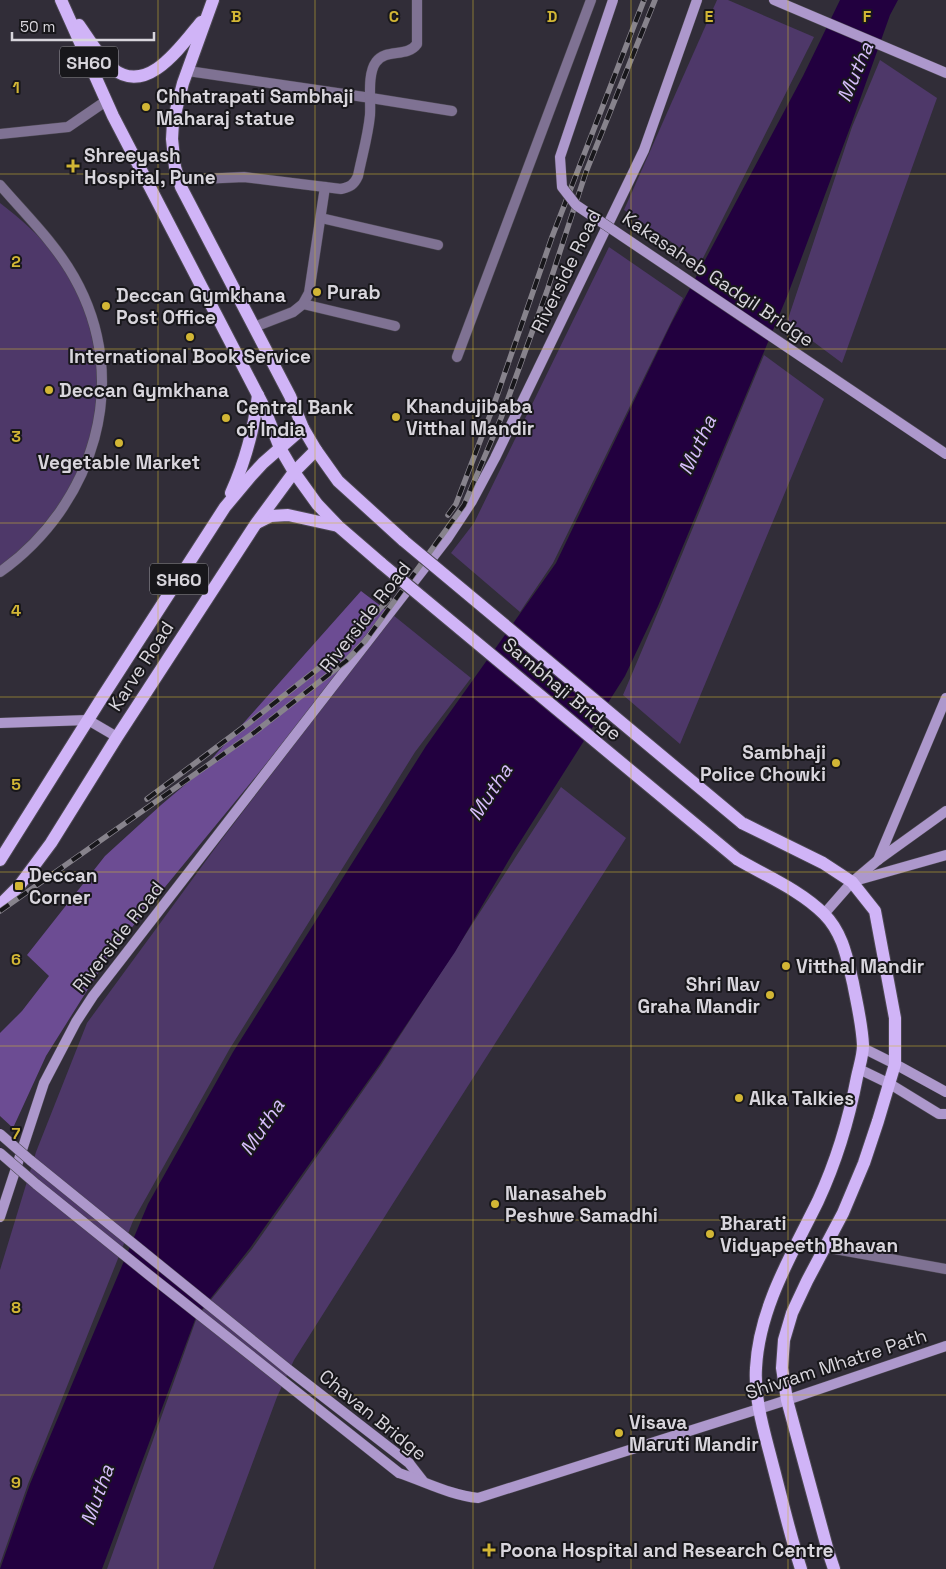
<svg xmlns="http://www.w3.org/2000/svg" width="946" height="1569" font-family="'Space Grotesk',sans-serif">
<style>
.green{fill:#4e3869}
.forest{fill:#6c4c93}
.water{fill:#22003f}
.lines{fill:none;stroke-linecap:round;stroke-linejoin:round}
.street-casing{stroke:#4c4852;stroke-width:11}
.secondary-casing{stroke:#4c4852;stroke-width:11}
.primary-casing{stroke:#4c4852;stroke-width:14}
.street{stroke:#7f7293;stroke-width:10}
.secondary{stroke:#ad98cc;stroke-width:10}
.primary{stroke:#d0b4f7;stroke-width:12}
.rail-casing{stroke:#87838c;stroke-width:5.5}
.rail{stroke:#18171b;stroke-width:4;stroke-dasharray:11;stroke-linecap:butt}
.secondary-bridge-casing{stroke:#4c4852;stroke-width:11;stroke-linecap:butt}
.primary-bridge-casing{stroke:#4c4852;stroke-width:14;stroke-linecap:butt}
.secondary-bridge{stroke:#ad98cc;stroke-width:10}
.primary-bridge{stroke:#d0b4f7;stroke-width:12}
.grid{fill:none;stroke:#d2b635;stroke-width:1;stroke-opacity:0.55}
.poi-dot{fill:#d2b635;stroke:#18171b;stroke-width:2}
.labels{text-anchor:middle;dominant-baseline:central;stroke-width:4;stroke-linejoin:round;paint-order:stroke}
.shield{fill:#18171b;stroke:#9e9ca2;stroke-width:1}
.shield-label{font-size:18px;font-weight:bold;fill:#d8d5dc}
.poi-label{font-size:19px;font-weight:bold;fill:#d8d5dc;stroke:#18171b;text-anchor:start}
.street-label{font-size:19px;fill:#d8d5dc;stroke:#18171b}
.water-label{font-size:20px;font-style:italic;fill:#d5bdf9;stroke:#18171b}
.grid-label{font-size:16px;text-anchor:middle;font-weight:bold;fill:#d2b635;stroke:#18171b;stroke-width:4;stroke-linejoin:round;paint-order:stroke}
</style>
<rect width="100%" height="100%" fill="#312d38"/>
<g class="green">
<path d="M 717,0 L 728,0 L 814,37 L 701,262 L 624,210 Z"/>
<path d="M 880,60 L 937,98 L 842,363 L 787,322 L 852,127 Z"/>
<path d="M 0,203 C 22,220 43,238 59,261 C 108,333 109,424 64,498 C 60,505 53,512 48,519 C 40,528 32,539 24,548 C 17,555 8,561 0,567 Z"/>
<path d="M 609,247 L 683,298 L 553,563 L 520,612 L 451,553 L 474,523 Z"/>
<path d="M 764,355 L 824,399 L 680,744 L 623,695 C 671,583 717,468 764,355 Z"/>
<path d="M 393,615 L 471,678 L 415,752 L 229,1050 L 133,1221 L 28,1484 L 0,1564 L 0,1270 L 36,1152 L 87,1023 L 216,847 Z"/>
<path d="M 561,787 L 626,838 L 392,1205 L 294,1360 L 277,1397 L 213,1569 L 107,1569 L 197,1317 L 252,1249 L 381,1065 Z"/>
</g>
<path class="forest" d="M 361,591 L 390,613 L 110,954 L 46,1056 L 13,1128 L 0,1116 L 0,1033 L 22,1011 L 49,976 L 27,955 L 105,856 L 161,805 L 200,772 Z"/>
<path class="water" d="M 840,0 L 898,0 L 890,15 L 851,125 L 788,294 L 658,606 L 625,676 L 513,853 L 455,952 L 380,1064 L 250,1248 L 196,1317 L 102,1569 L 0,1569 L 30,1484 L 148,1204 L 233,1052 L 426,746 L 556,563 L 671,324 L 803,76 Z"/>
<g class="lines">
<defs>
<g id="street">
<path d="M 188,71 L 371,98 L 452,111"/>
<path d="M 0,134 L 68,127 L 106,101"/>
<path d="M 179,180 L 244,177 L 341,189 C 350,187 354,185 358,176 C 362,156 368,136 370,115 C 371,100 367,74 376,62 C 386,48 407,58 417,44 L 417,0"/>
<path d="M 0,185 C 25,214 55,243 74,277 C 133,381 94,505 0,572"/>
<path d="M 321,218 L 438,245"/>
<path d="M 303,304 L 395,326"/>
<path d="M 254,327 L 293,312 L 303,304 L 309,293 L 325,187"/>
<path d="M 457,357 L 591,0"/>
<path d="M 824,1247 L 946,1269"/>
</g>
<g id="secondary">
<path d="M 774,0 L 946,73"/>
<path d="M 0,723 L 88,720 L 117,737"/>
<path d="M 878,860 L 946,698"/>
<path d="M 858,880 L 946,855"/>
<path d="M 824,914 L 852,882 L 878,860 L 946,811"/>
<path d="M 863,1048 L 895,1064 L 946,1092"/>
<path d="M 859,1069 L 890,1084 L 939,1114 L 946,1114"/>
<path d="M 0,1217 L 44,1083 L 76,1022 L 93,996 L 447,539 L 472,501 L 495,458 L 644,150 L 697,0"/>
<path d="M 409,1463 L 423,1481"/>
<path d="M 399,1473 C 426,1482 450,1495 478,1498 L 787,1400 L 946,1346"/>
</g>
<g id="primary">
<path d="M 61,0 L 113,116 L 262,403 L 280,448 L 294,472 L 317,504 L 338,526 L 382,564"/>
<path d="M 213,0 L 183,83 L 173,122 L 172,139 L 175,167 L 181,187 L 290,396 L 303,428 L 316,450 L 338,481 L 404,541"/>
<path d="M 79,25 C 89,39 99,57 112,68 C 147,97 181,46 201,22"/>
<path d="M 231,493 C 245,462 254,429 258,395"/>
<path d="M 257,523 L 271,516 L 288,515 L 338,526"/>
<path d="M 742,823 L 823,863 L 852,882 L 875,911 L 895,1018 L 895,1064 L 878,1121 L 864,1163 L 843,1213 L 807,1281 L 792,1313 L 784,1340 L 782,1368 L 787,1400 L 828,1551 L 834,1569"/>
<path d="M 737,859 C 766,876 800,890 824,914 C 843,933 847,958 853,983 C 857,1004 862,1024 863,1045 C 863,1056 859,1067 857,1077 C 849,1119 836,1162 818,1201 C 792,1254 759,1308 756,1368 C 754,1401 765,1434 773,1466 C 782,1500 790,1535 801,1569"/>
<path d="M 0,860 L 103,696 L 225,507 L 251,476 L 263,463 L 303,428"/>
<path d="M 0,905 L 19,886 L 51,843 L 117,737 L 255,525 L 294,472 L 316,450"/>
</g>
</defs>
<use href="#street" class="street-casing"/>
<use href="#secondary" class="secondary-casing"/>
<use href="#primary" class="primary-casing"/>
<use href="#street" class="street"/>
<use href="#secondary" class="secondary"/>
<use href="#primary" class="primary"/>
<defs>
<g id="rail">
<path d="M 448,515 L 456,504 L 492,410 L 552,237 L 644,0"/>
<path d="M 147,799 L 249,723 L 338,653 L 389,599"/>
<path d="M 0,911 L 255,732 L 346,661 L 366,640 L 464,505 L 501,418 L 547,291 L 586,172 L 655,0"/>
</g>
</defs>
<use href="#rail" class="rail-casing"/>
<use href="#rail" class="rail"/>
<defs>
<g id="secondary-bridge">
<path d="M 613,0 L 560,157 L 562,187 L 576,205 L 946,454"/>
<path d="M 0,1134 L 30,1160 L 289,1370 L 409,1463"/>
<path d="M 0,1153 L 36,1184 L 149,1275 L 399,1473"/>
</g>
<g id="primary-bridge">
<path d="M 404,541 L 742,823"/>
<path d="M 382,564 L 737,859"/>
</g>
</defs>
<use href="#secondary-bridge" class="secondary-bridge-casing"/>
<use href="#primary-bridge" class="primary-bridge-casing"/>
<use href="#secondary-bridge" class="secondary-bridge"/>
<use href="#primary-bridge" class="primary-bridge"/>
</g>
<path class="grid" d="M 158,0 L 158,1569M 315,0 L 315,1569M 473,0 L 473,1569M 631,0 L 631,1569M 788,0 L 788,1569M 0,174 L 946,174M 0,349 L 946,349M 0,523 L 946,523M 0,697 L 946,697M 0,872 L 946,872M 0,1046 L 946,1046M 0,1220 L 946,1220M 0,1395 L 946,1395"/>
<g class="poi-dot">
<circle cx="146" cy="107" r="5"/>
<path d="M70.5 158.5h5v5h5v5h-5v5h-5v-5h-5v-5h5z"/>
<circle cx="317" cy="292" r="5"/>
<circle cx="106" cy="306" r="5"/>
<circle cx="190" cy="337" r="5"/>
<circle cx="49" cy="390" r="5"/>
<circle cx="396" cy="417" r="5"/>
<circle cx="226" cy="418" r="5"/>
<circle cx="119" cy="443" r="5"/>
<circle cx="836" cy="763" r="5"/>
<rect x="14" y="881" width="10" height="10" rx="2.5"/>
<circle cx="786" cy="966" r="5"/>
<circle cx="770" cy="995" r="5"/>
<circle cx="739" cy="1098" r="5"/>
<circle cx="495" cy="1204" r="5"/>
<circle cx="710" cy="1234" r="5"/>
<circle cx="619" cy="1433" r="5"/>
<path d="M486.5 1542.5h5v5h5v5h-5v5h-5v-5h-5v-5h5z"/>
</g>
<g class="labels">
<g class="shield">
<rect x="60" y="46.5" width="58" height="31" rx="4"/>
<rect x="150" y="563.5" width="58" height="31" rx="4"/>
</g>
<g class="shield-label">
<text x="89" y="62">SH60</text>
<text x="179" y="579">SH60</text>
</g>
<g class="poi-label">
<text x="156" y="96">Chhatrapati Sambhaji<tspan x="156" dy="22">Maharaj statue</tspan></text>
<text x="84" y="155">Shreeyash<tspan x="84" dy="22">Hospital, Pune</tspan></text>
<text x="327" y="292">Purab</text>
<text x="116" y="295">Deccan Gymkhana<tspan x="116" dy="22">Post Office</tspan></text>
<text x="190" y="356" text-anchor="middle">International Book Service</text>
<text x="59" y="390">Deccan Gymkhana</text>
<text x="406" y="406">Khandujibaba<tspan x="406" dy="22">Vitthal Mandir</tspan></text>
<text x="236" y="407">Central Bank<tspan x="236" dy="22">of India</tspan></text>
<text x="119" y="462" text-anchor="middle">Vegetable Market</text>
<text x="826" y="752" text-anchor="end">Sambhaji<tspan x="826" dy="22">Police Chowki</tspan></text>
<text x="29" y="875">Deccan<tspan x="29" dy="22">Corner</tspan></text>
<text x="796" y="966">Vitthal Mandir</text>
<text x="760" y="984" text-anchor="end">Shri Nav<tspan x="760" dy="22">Graha Mandir</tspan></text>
<text x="749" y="1098">Alka Talkies</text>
<text x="505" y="1193">Nanasaheb<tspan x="505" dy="22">Peshwe Samadhi</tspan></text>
<text x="720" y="1223">Bharati<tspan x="720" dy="22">Vidyapeeth Bhavan</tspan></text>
<text x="629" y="1422">Visava<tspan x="629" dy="22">Maruti Mandir</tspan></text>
<text x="500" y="1550">Poona Hospital and Research Centre</text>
</g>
<g class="street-label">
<text transform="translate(566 271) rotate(-64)">Riverside Road</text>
<text transform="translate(718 279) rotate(34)">Kakasaheb Gadgil Bridge</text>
<text transform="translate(365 617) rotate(-52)">Riverside Road</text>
<text transform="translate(141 666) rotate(-57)">Karve Road</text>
<text transform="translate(562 689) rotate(40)">Sambhaji Bridge</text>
<text transform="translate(118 937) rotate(-52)">Riverside Road</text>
<text transform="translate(836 1364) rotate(-18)">Shivram Mhatre Path</text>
<text transform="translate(373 1415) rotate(39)">Chavan Bridge</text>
</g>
<g class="water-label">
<text transform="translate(855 72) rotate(-67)">Mutha</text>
<text transform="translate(697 445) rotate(-65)">Mutha</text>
<text transform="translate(490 792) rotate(-57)">Mutha</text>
<text transform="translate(262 1127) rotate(-56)">Mutha</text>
<text transform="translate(97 1495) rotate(-70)">Mutha</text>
</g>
</g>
<g class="grid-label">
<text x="236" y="22">B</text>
<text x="394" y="22">C</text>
<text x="552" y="22">D</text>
<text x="709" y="22">E</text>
<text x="867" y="22">F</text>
<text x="16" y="93">1</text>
<text x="16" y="267">2</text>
<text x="16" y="442">3</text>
<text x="16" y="616">4</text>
<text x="16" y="790">5</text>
<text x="16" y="965">6</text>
<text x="16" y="1139">7</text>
<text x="16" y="1313">8</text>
<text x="16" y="1488">9</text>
</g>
<path d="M12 32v8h142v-8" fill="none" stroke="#d8d5dc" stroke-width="2.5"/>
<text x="20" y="32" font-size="15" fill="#d8d5dc" stroke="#18171b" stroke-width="4" paint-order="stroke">50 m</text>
</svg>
